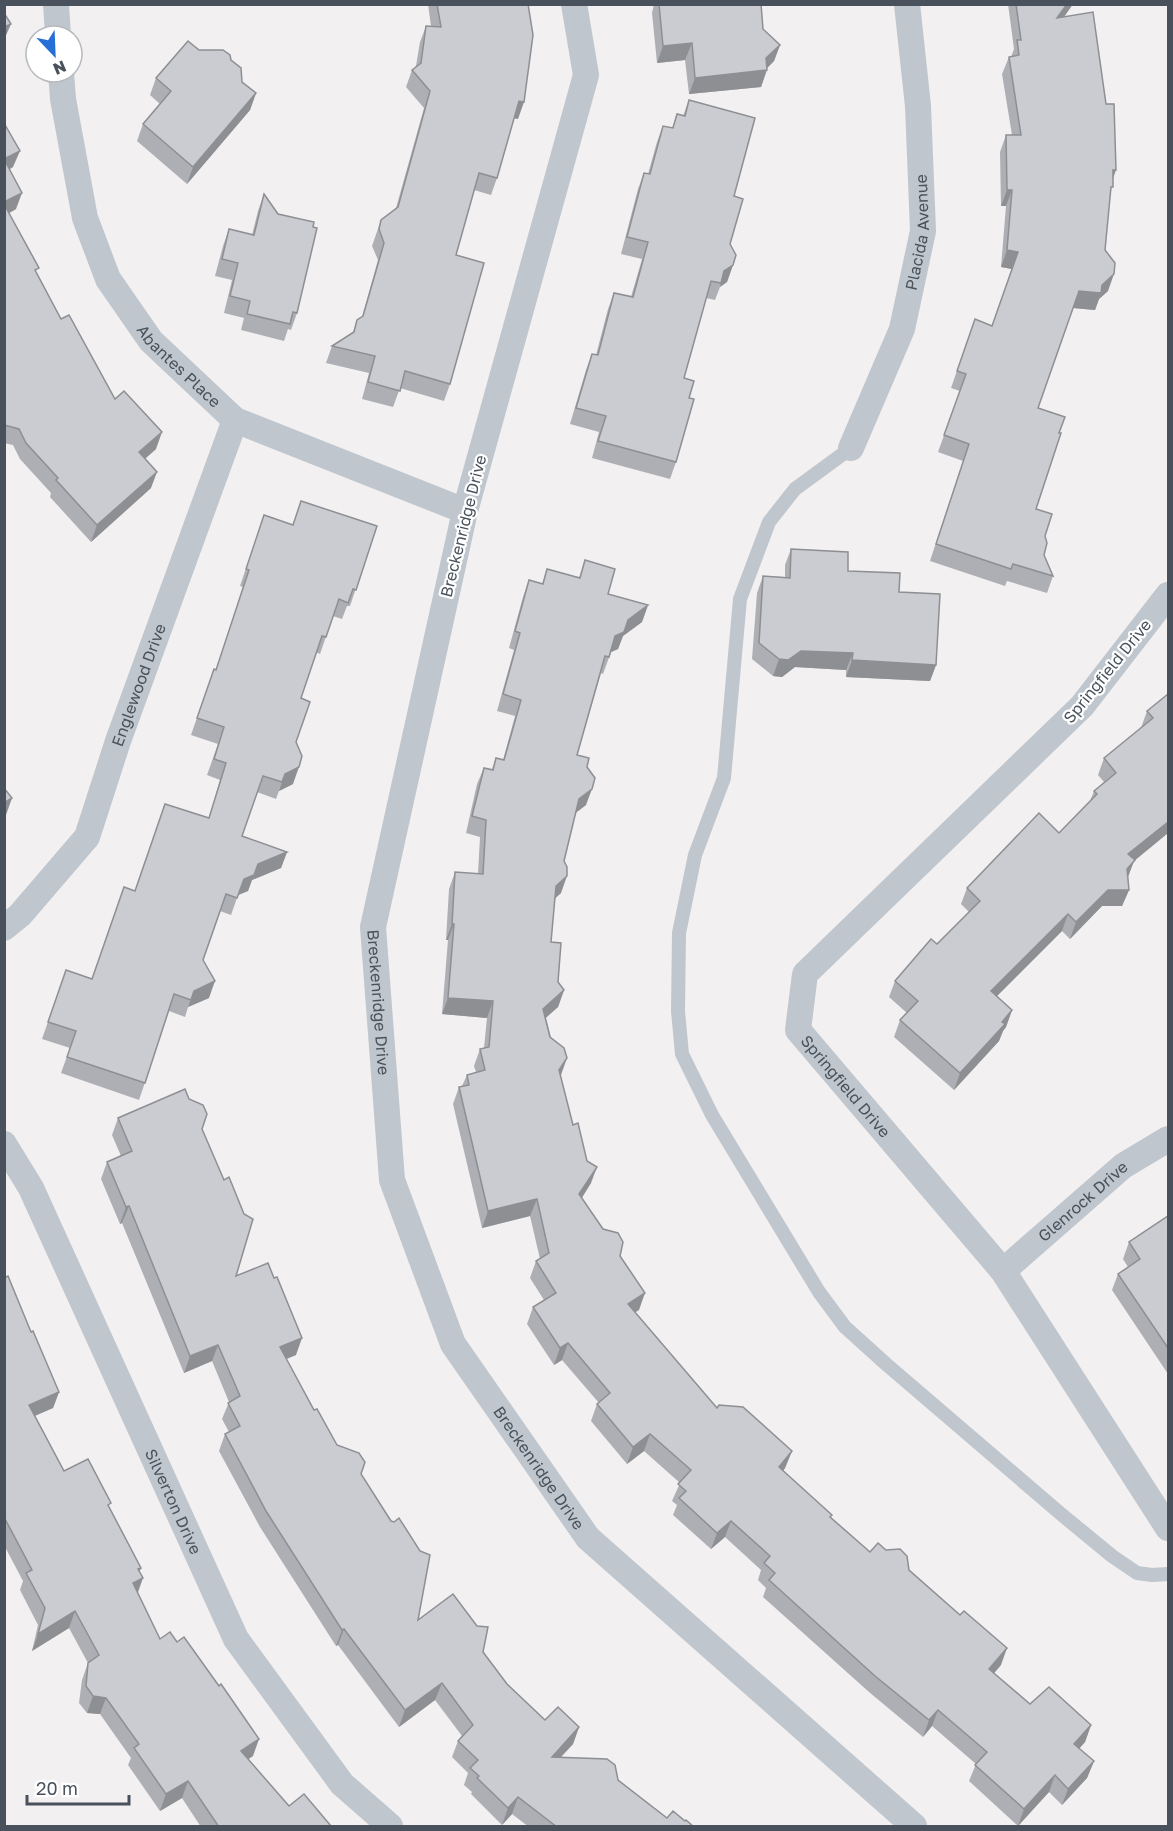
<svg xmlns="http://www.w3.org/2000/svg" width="1173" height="1831" font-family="'Golos Text',sans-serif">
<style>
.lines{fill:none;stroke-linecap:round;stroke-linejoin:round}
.lane{stroke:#bfc6cd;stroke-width:14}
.street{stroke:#bfc6cd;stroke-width:26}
.wall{fill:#aeafb5}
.shaded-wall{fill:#8d8f93}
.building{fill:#caccd2;stroke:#8d8f93;stroke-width:1.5}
.labels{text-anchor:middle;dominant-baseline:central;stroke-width:4.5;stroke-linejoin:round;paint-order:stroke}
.street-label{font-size:16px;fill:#49525c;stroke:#fff}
</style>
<rect width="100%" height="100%" fill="#f2f0f0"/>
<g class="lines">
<path class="lane" d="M 851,448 L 795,489 L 769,522 L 740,599 L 724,778 L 695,855 L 679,933 L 678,1011 L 682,1054 L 712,1115 L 819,1292 L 845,1327 L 886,1364 L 1061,1514 L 1112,1556 L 1137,1573 L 1152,1575 L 1168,1574"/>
<g class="street">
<path d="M 56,4 L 58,36"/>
<path id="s1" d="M 574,4 L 586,75 L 465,511 L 373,927 L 392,1180 L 453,1344 L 588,1538 L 914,1826"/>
<path id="s2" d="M 61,72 L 63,99 L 85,218 L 108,279 L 151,341 L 235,420 L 465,511"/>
<path id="s3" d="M 851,448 L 902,329 L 923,231 L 918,106 L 907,4"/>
<path id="s4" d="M 1168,595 L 1082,706 L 805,974 L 798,1030 L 1003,1271 L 1168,1528"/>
<path id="s5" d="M 4,928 L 20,915 L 87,837 L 118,741 L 235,420"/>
<path id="s6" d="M 4,1144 L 31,1188 L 236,1639 L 342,1784 L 390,1826"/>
<path id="s7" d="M 1003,1271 L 1123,1166 L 1168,1139"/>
</g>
</g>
<g class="wall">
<path d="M 428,4 L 528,4 L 518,119 L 514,118 L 497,178 L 491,195 L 474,190 L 456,255 L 450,384 L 444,401 L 400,388 L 393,407 L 362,399 L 369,373 L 326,363 L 332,346 L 353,332 L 357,320 L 362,317 L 378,260 L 372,246 L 381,220 L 396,208 L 424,108 L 406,87 L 412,70 L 416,66 L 420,42 L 426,26 L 431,26 Z"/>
<path d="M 654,4 L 761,4 L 763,29 L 780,45 L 774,61 L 767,68 L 761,87 L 689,94 L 685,60 L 657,63 L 652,13 Z"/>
<path d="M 1008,4 L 1073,4 L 1064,17 L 1113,179 L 1110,196 L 1105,250 L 1108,291 L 1099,299 L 1095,310 L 1073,308 L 1038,408 L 1059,433 L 1036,509 L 1045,536 L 1044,555 L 1053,576 L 1047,593 L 1007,581 L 1005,586 L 930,561 L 963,461 L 938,452 L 960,391 L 951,388 L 975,319 L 992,326 L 1012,269 L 1001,267 L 1006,206 L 1001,206 L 1000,152 L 1006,135 L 1012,135 L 1002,74 L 1009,57 L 1011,57 L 1014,49 Z"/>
<path d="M 199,50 L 231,60 L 242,82 L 256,93 L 250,110 L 187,184 L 137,141 L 143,124 L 160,104 L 150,95 L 156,78 Z"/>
<path d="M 689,100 L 734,196 L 730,244 L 733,265 L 727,282 L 720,287 L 715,300 L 706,298 L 684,378 L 689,398 L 676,462 L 670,479 L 592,458 L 599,432 L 570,424 L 586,370 L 592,354 L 596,355 L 608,309 L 614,293 L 631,297 L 642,259 L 621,254 L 638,189 L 644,173 L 648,174 L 657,142 L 663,126 L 672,128 L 677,114 L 683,116 Z"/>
<path d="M 4,123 L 13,167 L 10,169 L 16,209 L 9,213 L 37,274 L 61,319 L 115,399 L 156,449 L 145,459 L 151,488 L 91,542 L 50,497 L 51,493 L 20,459 L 13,445 L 4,443 Z"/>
<path d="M 264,194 L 297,313 L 291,330 L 288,329 L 284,341 L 241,330 L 244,318 L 224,313 L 232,280 L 215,276 L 223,246 L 229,229 L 252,235 L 258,211 Z"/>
<path d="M 264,515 L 293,525 L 377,526 L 350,606 L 347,606 L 342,619 L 333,616 L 320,654 L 316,652 L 301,698 L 293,784 L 279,791 L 276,799 L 257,792 L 242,836 L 287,852 L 281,868 L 252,880 L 248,891 L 238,895 L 231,915 L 220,911 L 203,960 L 209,998 L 188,1007 L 185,1017 L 169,1011 L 139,1100 L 61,1073 L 70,1048 L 42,1039 L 66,970 L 91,979 L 209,818 L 220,780 L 207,775 L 218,744 L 191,735 L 208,686 L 216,670 L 243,587 L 240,586 Z"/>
<path d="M 791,549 L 899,592 L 936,665 L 930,681 L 846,677 L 846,670 L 795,667 L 782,677 L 773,676 L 752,659 L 757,593 L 763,576 L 785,577 L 785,565 Z"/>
<path d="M 585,560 L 608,594 L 648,605 L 642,622 L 623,636 L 618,649 L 611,652 L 603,674 L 601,673 L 577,755 L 587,767 L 586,805 L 575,813 L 564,861 L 561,893 L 555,898 L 551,942 L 558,982 L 564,990 L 558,1007 L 546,1018 L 573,1125 L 591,1183 L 582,1198 L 620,1256 L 639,1310 L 635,1312 L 717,1408 L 792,1451 L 785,1468 L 783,1471 L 831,1518 L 870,1552 L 909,1570 L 1001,1665 L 994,1673 L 1030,1704 L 1091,1725 L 1085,1742 L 1079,1749 L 1094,1761 L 1087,1778 L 1062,1805 L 1049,1792 L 1018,1826 L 969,1781 L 976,1764 L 932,1726 L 923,1737 L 869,1692 L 763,1597 L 766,1588 L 758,1580 L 761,1570 L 725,1537 L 711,1549 L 673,1515 L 677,1505 L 672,1501 L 680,1483 L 644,1451 L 627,1464 L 591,1421 L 597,1404 L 599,1403 L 562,1360 L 554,1365 L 527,1324 L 533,1307 L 544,1300 L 530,1278 L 536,1261 L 540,1259 L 530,1216 L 482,1228 L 453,1104 L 459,1087 L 462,1086 L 467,1075 L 476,1072 L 474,1066 L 480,1049 L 484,1048 L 487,1018 L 442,1014 L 448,940 L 446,940 L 449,889 L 455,872 L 478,874 L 480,837 L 466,833 L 477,784 L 484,768 L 492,769 L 496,758 L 503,760 L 515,716 L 497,711 L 514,650 L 509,648 L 523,597 L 529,580 L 542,584 L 547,569 L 579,578 Z"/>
<path d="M 1168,694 L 1168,833 L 1134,861 L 1127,878 L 1129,890 L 1122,906 L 1102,906 L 1070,939 L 1062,931 L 997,996 L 1012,1010 L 1006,1027 L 1003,1031 L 999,1041 L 954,1090 L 894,1037 L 900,1020 L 907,1013 L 889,997 L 895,981 L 937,944 L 969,912 L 961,904 L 967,888 L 1059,833 L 1090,801 L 1094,791 L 1104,782 L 1098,775 L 1104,758 L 1141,728 L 1147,711 Z"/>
<path d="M 118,1118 L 202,1129 L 236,1276 L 296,1355 L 286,1359 L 314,1410 L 337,1445 L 361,1474 L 418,1620 L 483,1652 L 507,1684 L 545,1720 L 579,1727 L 573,1744 L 561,1757 L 618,1780 L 667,1818 L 685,1821 L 694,1827 L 529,1827 L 512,1814 L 502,1825 L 471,1794 L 472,1792 L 464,1785 L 468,1773 L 452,1757 L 458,1741 L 462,1736 L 435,1700 L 399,1727 L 338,1645 L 336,1646 L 260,1527 L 219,1451 L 225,1434 L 229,1432 L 222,1419 L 229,1402 L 212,1361 L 184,1373 L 122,1223 L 120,1224 L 101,1179 L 107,1162 L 121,1156 L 112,1135 Z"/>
<path d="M 1168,1216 L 1168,1374 L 1112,1290 L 1118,1274 L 1128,1267 L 1123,1259 L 1129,1242 Z"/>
<path d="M 4,1278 L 59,1392 L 53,1408 L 35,1416 L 64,1471 L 109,1508 L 141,1568 L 139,1572 L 137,1593 L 160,1639 L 253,1756 L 248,1759 L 289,1806 L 331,1827 L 201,1827 L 182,1798 L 160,1811 L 128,1765 L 131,1758 L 100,1714 L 87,1713 L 79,1703 L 82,1680 L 88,1663 L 69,1628 L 32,1651 L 38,1625 L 20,1590 L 23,1581 L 4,1545 Z"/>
</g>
<g class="shaded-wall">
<path d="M 1067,4 L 1073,4 L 1051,35 L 1057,18 Z"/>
<path d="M 11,24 L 4,40 L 4,27 Z"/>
<path d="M 692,43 L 685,60 L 657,63 L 663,46 Z"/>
<path d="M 780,45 L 774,61 L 764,71 L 767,70 L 761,87 L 689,94 L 695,78 L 766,58 Z"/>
<path d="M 256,93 L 250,110 L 187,184 L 193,167 Z"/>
<path d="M 519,101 L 524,102 L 518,119 L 513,118 Z"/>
<path d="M 20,151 L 13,167 L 4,172 L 4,159 Z"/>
<path d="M 1113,170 L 1116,170 L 1110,187 Z"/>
<path d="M 1007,190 L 1012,190 L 1006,206 L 1001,206 Z"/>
<path d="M 22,193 L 16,209 L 4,216 L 4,202 Z"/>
<path d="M 1007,250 L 1018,252 L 1012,269 L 1001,267 Z"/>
<path d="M 733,265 L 727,282 L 720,287 L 724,271 Z"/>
<path d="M 1114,274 L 1108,291 L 1099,299 L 1095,310 L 1073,308 L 1079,291 L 1102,285 Z"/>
<path d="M 162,432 L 156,449 L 133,469 L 139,452 Z"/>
<path d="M 157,472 L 151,488 L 91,542 L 97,525 Z"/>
<path d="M 648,605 L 642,622 L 623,636 L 618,649 L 609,653 L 615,636 L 628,620 Z"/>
<path d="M 801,651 L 853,653 L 846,670 L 795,667 L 782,677 L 773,676 L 779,659 Z"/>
<path d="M 852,660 L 936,665 L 930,681 L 846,677 Z"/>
<path d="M 299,767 L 293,784 L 279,791 L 285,774 Z"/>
<path d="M 592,789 L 586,805 L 573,815 L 579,799 Z"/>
<path d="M 12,798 L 6,815 L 4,816 L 4,803 Z"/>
<path d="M 1168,822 L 1168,833 L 1134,861 L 1128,877 L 1121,886 L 1127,869 L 1128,854 Z"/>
<path d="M 287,852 L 281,868 L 252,880 L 248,891 L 238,895 L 244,879 L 258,864 Z"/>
<path d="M 567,876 L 561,893 L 550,903 L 556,886 Z"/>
<path d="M 1108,890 L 1129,890 L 1122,906 L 1102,906 L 1070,939 L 1076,922 Z"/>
<path d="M 1068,914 L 1062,931 L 985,1008 L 991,991 Z"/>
<path d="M 452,924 L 454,924 L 448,940 L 446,940 Z"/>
<path d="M 215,981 L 209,998 L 188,1007 L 194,991 Z"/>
<path d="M 564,990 L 558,1007 L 537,1025 L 543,1009 Z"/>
<path d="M 448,998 L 493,1001 L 487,1018 L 442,1014 Z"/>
<path d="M 1012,1010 L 1006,1027 L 1003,1031 L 999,1041 L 954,1090 L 960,1073 Z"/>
<path d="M 567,1058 L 561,1075 L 553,1087 L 559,1070 Z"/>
<path d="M 597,1167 L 591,1183 L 573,1211 L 579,1194 Z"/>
<path d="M 537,1199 L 530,1216 L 482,1228 L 488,1211 Z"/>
<path d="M 129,1206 L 122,1223 L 120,1224 L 126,1207 Z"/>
<path d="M 645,1293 L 639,1310 L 622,1320 L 628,1304 Z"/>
<path d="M 302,1338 L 296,1355 L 274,1364 L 280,1347 Z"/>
<path d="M 568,1343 L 562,1360 L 554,1365 L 560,1348 Z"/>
<path d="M 218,1345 L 212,1361 L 184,1373 L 190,1356 Z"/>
<path d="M 59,1392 L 53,1408 L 22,1421 L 29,1405 Z"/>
<path d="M 650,1434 L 644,1451 L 627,1464 L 633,1447 Z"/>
<path d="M 792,1451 L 785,1468 L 773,1484 L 779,1467 Z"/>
<path d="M 731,1521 L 725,1537 L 711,1549 L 717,1533 Z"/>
<path d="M 141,1568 L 135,1582 L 143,1578 L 137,1595 L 127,1600 L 138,1569 Z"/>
<path d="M 75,1611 L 69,1628 L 32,1651 L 38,1634 Z"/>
<path d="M 344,1629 L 338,1645 L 336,1646 L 342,1630 Z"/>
<path d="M 1007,1648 L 1001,1665 L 983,1686 L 989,1669 Z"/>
<path d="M 442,1683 L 435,1700 L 399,1727 L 405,1710 Z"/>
<path d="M 93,1696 L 106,1698 L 100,1714 L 87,1713 Z"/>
<path d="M 938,1710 L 932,1726 L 923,1737 L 929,1720 Z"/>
<path d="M 1091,1725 L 1085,1742 L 1068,1761 L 1074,1744 Z"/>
<path d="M 579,1727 L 573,1744 L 546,1773 L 552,1757 Z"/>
<path d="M 259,1739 L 253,1756 L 235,1768 L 241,1751 Z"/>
<path d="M 1094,1761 L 1087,1778 L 1062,1805 L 1068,1789 Z"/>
<path d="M 1055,1775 L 1049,1792 L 1018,1826 L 1024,1809 Z"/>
<path d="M 188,1781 L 182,1798 L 160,1811 L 166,1794 Z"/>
<path d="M 518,1797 L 512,1814 L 502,1825 L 508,1808 Z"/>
</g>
<g class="building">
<path d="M 437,4 L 528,4 L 533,35 L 524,102 L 519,101 L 497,178 L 479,173 L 456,255 L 484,263 L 450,384 L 405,371 L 400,391 L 368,382 L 375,356 L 332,346 L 354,332 L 357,320 L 363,316 L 384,243 L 379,229 L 381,220 L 398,207 L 430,91 L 412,70 L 421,63 L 426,26 L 441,27 Z"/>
<path d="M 659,4 L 761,4 L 763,29 L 780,45 L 766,58 L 767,70 L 695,78 L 692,43 L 663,46 Z"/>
<path d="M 1016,4 L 1067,4 L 1057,18 L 1093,12 L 1106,104 L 1114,104 L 1116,170 L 1113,170 L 1113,187 L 1111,187 L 1105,250 L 1115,263 L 1114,274 L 1102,285 L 1101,293 L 1079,291 L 1038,408 L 1065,417 L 1059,433 L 1061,433 L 1036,509 L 1052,514 L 1045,536 L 1047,543 L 1044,555 L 1053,576 L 1013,564 L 1011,569 L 936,544 L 969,444 L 944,435 L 966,374 L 957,371 L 975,319 L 992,326 L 1018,252 L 1007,250 L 1012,190 L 1007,190 L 1006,135 L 1021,135 L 1009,57 L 1019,55 L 1017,40 L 1021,40 Z"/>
<path d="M 4,13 L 11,24 L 4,27 Z"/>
<path d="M 188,41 L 199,50 L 223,50 L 230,55 L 231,60 L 241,68 L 242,82 L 256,93 L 193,167 L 143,124 L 171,91 L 156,78 Z"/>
<path d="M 689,100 L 755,118 L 734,196 L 743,199 L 730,244 L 736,255 L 733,265 L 724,271 L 721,283 L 711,281 L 684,378 L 694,381 L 689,398 L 694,399 L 676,462 L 598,441 L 606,416 L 576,408 L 592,354 L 598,355 L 614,293 L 633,297 L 648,242 L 627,237 L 644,173 L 650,174 L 663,126 L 673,128 L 677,114 L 685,116 Z"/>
<path d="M 4,123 L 20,151 L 4,159 Z"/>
<path d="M 4,159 L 22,193 L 4,202 Z"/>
<path d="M 264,194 L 278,214 L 314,222 L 313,227 L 317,228 L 297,313 L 293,312 L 290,324 L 247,314 L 250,301 L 230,296 L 238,263 L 222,259 L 229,229 L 254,235 Z"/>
<path d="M 4,204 L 39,268 L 35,270 L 61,319 L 69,315 L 115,399 L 124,391 L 162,432 L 139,452 L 157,472 L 97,525 L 56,480 L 58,478 L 26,443 L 19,429 L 4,425 Z"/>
<path d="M 301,501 L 377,526 L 356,590 L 353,589 L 348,603 L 339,599 L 326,637 L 322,636 L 301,698 L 310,702 L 296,742 L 302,756 L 299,767 L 285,774 L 282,782 L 263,776 L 242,836 L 287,852 L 258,864 L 254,875 L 244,879 L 237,898 L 226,894 L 203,960 L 215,981 L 194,991 L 191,1000 L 174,994 L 145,1083 L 67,1057 L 76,1031 L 48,1022 L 66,970 L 92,979 L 124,887 L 135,891 L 165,804 L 209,818 L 226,763 L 214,759 L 224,727 L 197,718 L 214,669 L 216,670 L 249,570 L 246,569 L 264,515 L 293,525 Z"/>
<path d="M 791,549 L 848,552 L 848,571 L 900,573 L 899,592 L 940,594 L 936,665 L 852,660 L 853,653 L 801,651 L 788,660 L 779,659 L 759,643 L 763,576 L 790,578 Z"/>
<path d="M 585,560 L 615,569 L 608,594 L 648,605 L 628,620 L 624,632 L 615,636 L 609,657 L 605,656 L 577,755 L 589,758 L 587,767 L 595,778 L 592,789 L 579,799 L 564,861 L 567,867 L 567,876 L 556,886 L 551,942 L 561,943 L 558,982 L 564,990 L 543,1009 L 550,1037 L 564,1048 L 567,1058 L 559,1070 L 573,1125 L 578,1123 L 587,1161 L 597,1167 L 579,1194 L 603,1229 L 618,1233 L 623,1242 L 620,1256 L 645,1293 L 628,1304 L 717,1408 L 719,1405 L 743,1407 L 792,1451 L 779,1467 L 832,1515 L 830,1517 L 870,1552 L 878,1543 L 886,1550 L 900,1549 L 907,1556 L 909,1570 L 960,1615 L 964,1611 L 1007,1648 L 989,1669 L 1030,1704 L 1049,1687 L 1091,1725 L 1074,1744 L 1094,1761 L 1068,1789 L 1055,1775 L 1024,1809 L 975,1765 L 987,1752 L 938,1710 L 929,1720 L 875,1676 L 769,1580 L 775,1573 L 764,1563 L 770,1556 L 731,1521 L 717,1533 L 679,1498 L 686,1491 L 678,1484 L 691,1470 L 650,1434 L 633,1447 L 597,1404 L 610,1393 L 568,1343 L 560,1348 L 533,1307 L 556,1293 L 536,1261 L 549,1253 L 537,1199 L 488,1211 L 459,1087 L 469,1085 L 467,1075 L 485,1070 L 480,1049 L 489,1047 L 493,1001 L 448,998 L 454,924 L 452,924 L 455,872 L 483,874 L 486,820 L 472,816 L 484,768 L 493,770 L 496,758 L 504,760 L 521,700 L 503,694 L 520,633 L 515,631 L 529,580 L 543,584 L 547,569 L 580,578 Z"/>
<path d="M 1168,694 L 1168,822 L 1128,854 L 1135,860 L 1127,869 L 1129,890 L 1108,890 L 1076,922 L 1068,914 L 991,991 L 1012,1010 L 1002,1022 L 1005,1024 L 960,1073 L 900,1020 L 918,1001 L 895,981 L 931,939 L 937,944 L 980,901 L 967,888 L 1039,813 L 1059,833 L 1097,794 L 1094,791 L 1116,773 L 1104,758 L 1153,718 L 1147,711 Z"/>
<path d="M 4,788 L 12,798 L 4,803 Z"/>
<path d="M 185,1089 L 189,1099 L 203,1105 L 207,1114 L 202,1129 L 224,1180 L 229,1177 L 244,1214 L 253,1219 L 236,1276 L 268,1263 L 274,1278 L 277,1277 L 302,1338 L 280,1347 L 314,1410 L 317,1409 L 337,1445 L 359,1453 L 365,1462 L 361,1474 L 391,1521 L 394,1522 L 399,1518 L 420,1551 L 430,1555 L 418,1620 L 453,1594 L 477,1626 L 488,1627 L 483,1652 L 507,1684 L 545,1720 L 558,1707 L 579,1727 L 552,1757 L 607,1759 L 615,1765 L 618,1780 L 667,1818 L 673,1811 L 685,1821 L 686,1820 L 694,1827 L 557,1827 L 518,1797 L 508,1808 L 477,1778 L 479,1776 L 470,1768 L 478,1760 L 458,1741 L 473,1725 L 442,1683 L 405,1710 L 344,1629 L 342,1630 L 266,1511 L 225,1434 L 240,1426 L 228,1403 L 240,1396 L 218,1345 L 190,1356 L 129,1206 L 126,1207 L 107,1162 L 132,1151 L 118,1118 Z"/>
<path d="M 1168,1216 L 1168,1348 L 1118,1274 L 1140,1259 L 1129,1242 Z"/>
<path d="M 8,1276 L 31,1332 L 33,1331 L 59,1392 L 29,1405 L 64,1471 L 88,1459 L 111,1503 L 108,1505 L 141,1568 L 138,1569 L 143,1578 L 133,1583 L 160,1639 L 170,1632 L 177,1642 L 184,1637 L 219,1686 L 221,1684 L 259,1739 L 241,1751 L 289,1806 L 304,1794 L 331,1826 L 330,1827 L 219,1827 L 188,1781 L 166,1794 L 134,1748 L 139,1744 L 106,1698 L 93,1696 L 86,1686 L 88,1663 L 99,1655 L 75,1611 L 38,1634 L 45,1608 L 26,1573 L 32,1570 L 4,1517 L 4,1278 Z"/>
</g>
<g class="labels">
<g class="street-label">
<text stroke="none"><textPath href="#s3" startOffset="228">Placida Avenue</textPath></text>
<text stroke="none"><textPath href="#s2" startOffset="326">Abantes Place</textPath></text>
<text transform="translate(463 526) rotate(-76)">Breckenridge Drive</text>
<text transform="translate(1107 671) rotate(-51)">Springfield Drive</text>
<text stroke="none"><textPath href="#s5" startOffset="284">Englewood Drive</textPath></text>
<text stroke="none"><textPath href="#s1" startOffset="1026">Breckenridge Drive</textPath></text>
<text stroke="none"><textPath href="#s4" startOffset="656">Springfield Drive</textPath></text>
<text stroke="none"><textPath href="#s7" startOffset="106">Glenrock Drive</textPath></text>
<text stroke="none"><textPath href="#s1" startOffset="1530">Breckenridge Drive</textPath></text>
<text stroke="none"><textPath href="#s6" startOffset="396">Silverton Drive</textPath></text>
</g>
</g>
<rect width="1173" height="1831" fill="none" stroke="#49525c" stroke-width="12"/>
<g transform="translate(54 54) rotate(157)"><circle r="28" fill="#ffffff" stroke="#b6babe" stroke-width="1.5"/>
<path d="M0-4.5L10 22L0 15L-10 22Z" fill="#266fd6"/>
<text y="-9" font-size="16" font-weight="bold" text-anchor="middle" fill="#49525c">N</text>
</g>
<path d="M27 1795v9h102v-9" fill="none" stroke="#49525c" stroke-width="3"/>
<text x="36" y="1795" font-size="18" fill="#49525c" stroke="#ffffff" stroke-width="4.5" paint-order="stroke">20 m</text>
</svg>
